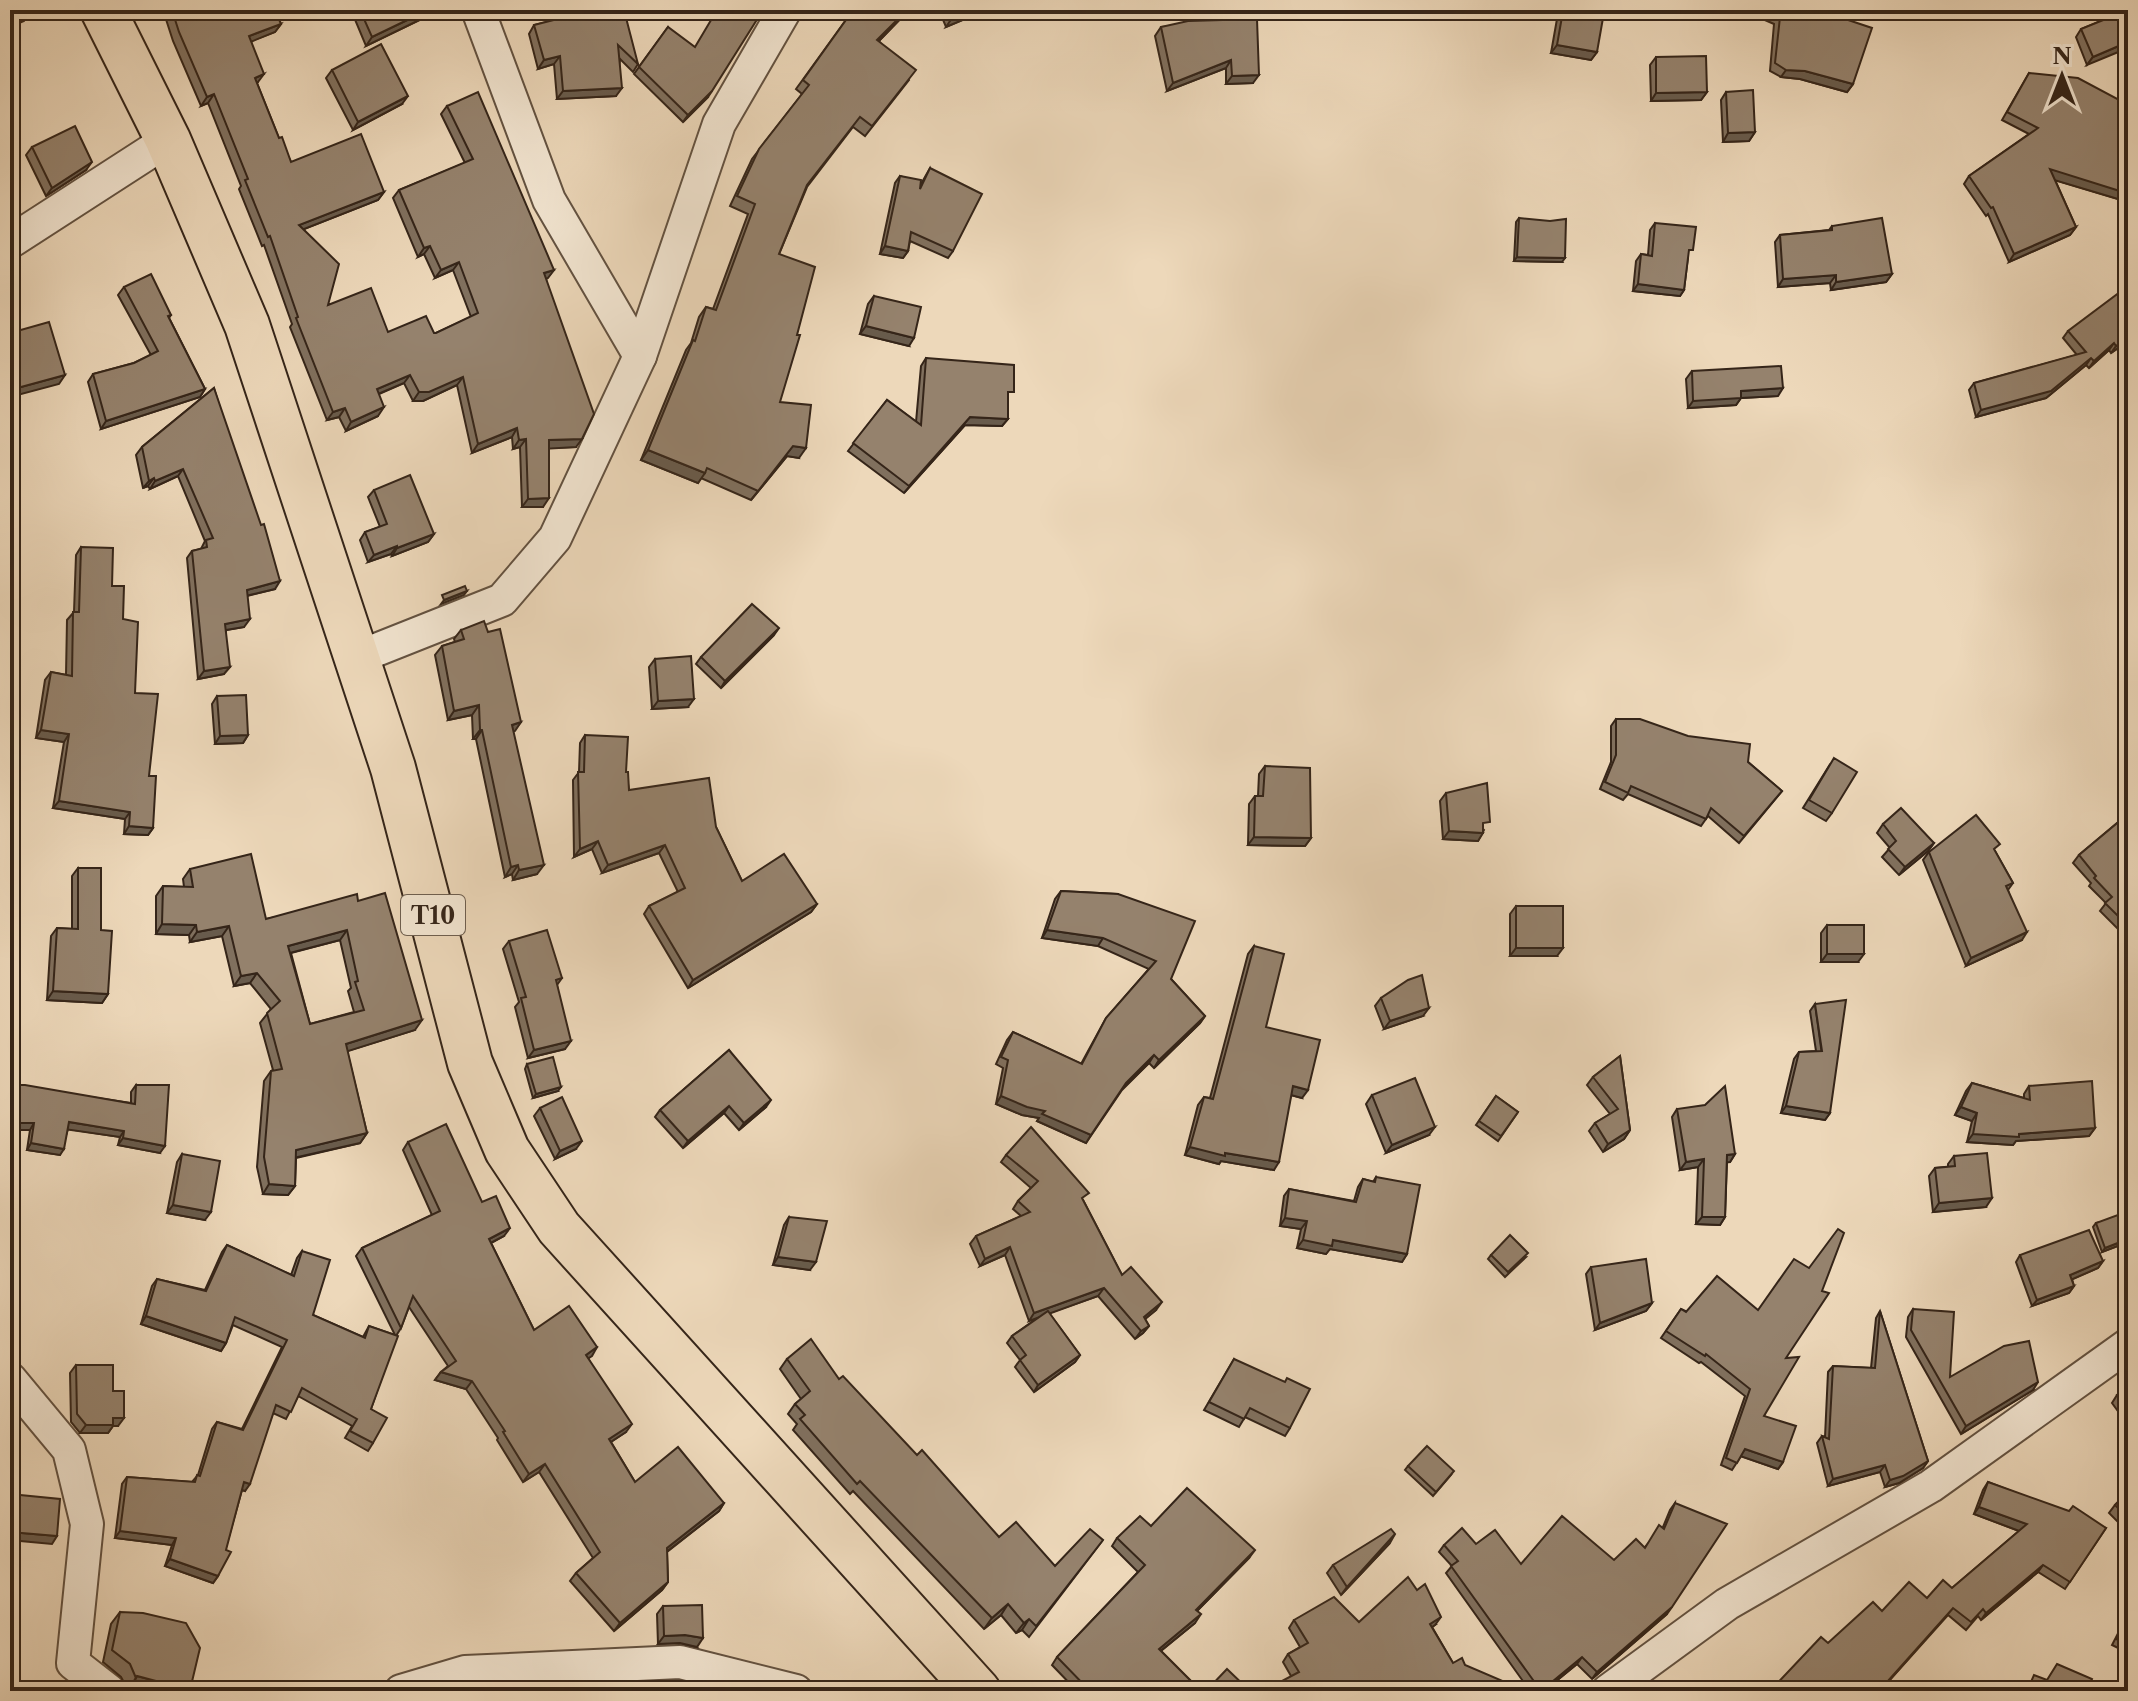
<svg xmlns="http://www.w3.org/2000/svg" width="2138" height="1701" font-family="'Libre Caslon Text',serif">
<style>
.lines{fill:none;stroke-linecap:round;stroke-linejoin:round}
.minor-casing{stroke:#635241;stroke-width:36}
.highway-casing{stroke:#352519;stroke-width:48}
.minor{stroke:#f3e6d2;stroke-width:32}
.highway{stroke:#edd8ba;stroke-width:44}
.wall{fill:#80705e;stroke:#352519;stroke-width:2;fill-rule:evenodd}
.shaded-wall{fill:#685b4c;stroke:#352519;stroke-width:2}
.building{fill:#95826d;stroke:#352519;stroke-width:2;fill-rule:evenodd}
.labels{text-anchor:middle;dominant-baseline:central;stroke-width:8;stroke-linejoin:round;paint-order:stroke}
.shield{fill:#f3e6d2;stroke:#6e5f50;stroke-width:2}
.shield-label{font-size:24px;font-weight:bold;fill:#352519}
</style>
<rect width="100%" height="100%" fill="#edd8ba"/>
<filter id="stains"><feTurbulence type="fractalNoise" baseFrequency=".0025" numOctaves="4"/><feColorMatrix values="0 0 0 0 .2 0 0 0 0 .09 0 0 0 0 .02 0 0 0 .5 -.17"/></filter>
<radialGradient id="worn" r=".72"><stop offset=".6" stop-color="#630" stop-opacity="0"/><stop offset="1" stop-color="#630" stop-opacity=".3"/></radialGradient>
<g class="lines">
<defs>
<g id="minor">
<path d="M 478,10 L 549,200 L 640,356"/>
<path d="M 10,242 L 168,140"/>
<path d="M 356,658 L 502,600 L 555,538 L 640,356 L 719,124 L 785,10"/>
<path d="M 10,1379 L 69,1450 L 87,1524 L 73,1663 L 109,1691"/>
<path d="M 401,1691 L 465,1672 L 680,1662 L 796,1691"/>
<path d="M 1608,1691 L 1727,1604 L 1931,1486 L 2128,1345"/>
</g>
<path id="highway" d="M 103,10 L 168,140 L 247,325 L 393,768 L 470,1063 L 507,1150 L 559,1228 L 978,1691"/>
</defs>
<use href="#minor" class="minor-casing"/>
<use href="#highway" class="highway-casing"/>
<use href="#minor" class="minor"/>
<use href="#highway" class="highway"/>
</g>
<g class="wall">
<path d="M 163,10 L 275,10 L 281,24 L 275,32 L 251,41 L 258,82 L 257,83 L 279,138 L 291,162 L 384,192 L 378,200 L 304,229 L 328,305 L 388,332 L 436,333 L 471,317 L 453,270 L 435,278 L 424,254 L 418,257 L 393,198 L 399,190 L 465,163 L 441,114 L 447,106 L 554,270 L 546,279 L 576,447 L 549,448 L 543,507 L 522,507 L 520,447 L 513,449 L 512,437 L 472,453 L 457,385 L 423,401 L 413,401 L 404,383 L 379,394 L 378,416 L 346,431 L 339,417 L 327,420 L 290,327 L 292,324 L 264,245 L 262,246 L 239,189 L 241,186 L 208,103 L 201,106 L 173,41 Z"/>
<path d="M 351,10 L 440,10 L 366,46 Z"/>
<path d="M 593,10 L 638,64 L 633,72 L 620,59 L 616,96 L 557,99 L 554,64 L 538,69 L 529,34 L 534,25 Z"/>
<path d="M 856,10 L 909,10 L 879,41 L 909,80 L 865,136 L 853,127 L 807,187 L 779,254 L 780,402 L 799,458 L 787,456 L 751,500 L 701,478 L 698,483 L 641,460 L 686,350 L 691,343 L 699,317 L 706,307 L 713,309 L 748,214 L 730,206 L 752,159 L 802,94 L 796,89 L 846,20 Z"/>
<path d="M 939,10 L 986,10 L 946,27 Z"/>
<path d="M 1716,10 L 1732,10 L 1728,15 Z"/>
<path d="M 1742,10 L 1836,10 L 1833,15 L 1853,84 L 1847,92 L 1800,79 L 1781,77 L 1770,71 L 1774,24 Z"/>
<path d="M 2127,10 L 2087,65 L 2076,37 L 2081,29 Z"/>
<path d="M 1563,11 L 1597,52 L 1591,60 L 1551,53 L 1557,19 Z"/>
<path d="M 1257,19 L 1253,83 L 1226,84 L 1226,68 L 1167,91 L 1155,36 L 1161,27 Z"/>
<path d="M 668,27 L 708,97 L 683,122 L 634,74 Z"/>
<path d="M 1656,57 L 1707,92 L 1701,100 L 1651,101 L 1650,65 Z"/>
<path d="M 332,70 L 402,104 L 353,130 L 326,78 Z"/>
<path d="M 2029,73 L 2120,148 L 2118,199 L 2055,180 L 2076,227 L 2070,235 L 2009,262 L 1988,214 L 1986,216 L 1964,184 L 1969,176 L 2029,134 L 2002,120 Z"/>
<path d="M 1726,92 L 1755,132 L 1749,141 L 1723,142 L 1721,100 Z"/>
<path d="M 32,147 L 86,170 L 46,196 L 26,155 Z"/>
<path d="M 930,168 L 953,251 L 948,258 L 910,241 L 908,251 L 903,258 L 880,254 L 895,183 L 900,176 L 921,184 Z"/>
<path d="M 1519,218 L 1562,262 L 1514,261 L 1516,222 Z"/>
<path d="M 1655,223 L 1688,257 L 1684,290 L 1680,296 L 1633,291 L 1636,261 L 1641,254 L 1648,255 L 1650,230 Z"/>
<path d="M 1832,226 L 1892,274 L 1886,282 L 1831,290 L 1830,283 L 1778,287 L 1775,242 L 1780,235 L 1829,230 Z"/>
<path d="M 124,287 L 171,315 L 169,318 L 205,389 L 200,397 L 101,429 L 88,382 L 93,374 L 134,363 L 151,355 L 118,295 Z"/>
<path d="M 874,296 L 909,346 L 860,334 L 868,304 Z"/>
<path d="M 2068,331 L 2128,341 L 2111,353 L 2109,350 L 2089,368 L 2086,365 L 2046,398 L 1976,417 L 1969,390 L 1974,383 L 2077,355 L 2063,338 Z"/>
<path d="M 926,358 L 1008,400 L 1008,419 L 1002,426 L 965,425 L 904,493 L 848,451 L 887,400 L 916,422 L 921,366 Z"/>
<path d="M 1692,371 L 1778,396 L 1741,398 L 1736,405 L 1688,408 L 1686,379 Z"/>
<path d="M 214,388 L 275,589 L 247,596 L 244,627 L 226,630 L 224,674 L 198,679 L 187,558 L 192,551 L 201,549 L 205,541 L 178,476 L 150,489 L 148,486 L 143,488 L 136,455 L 142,447 Z"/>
<path d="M 374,490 L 434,534 L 428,542 L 392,556 L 391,554 L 368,562 L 360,540 L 365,532 L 380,527 L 368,497 Z"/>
<path d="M 81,547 L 112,586 L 123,619 L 149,776 L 153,828 L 148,835 L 124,834 L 125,819 L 53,808 L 64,742 L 36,738 L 45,680 L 51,672 L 66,675 L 67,620 L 74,612 L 76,555 Z"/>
<path d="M 461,630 L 521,722 L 513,732 L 537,874 L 513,880 L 512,874 L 505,877 L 476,739 L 473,739 L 472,715 L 448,720 L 435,655 L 442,646 L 455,642 L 454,639 Z"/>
<path d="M 774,635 L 721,688 L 696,664 L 701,657 Z"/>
<path d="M 655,659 L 688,707 L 652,709 L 649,667 Z"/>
<path d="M 217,696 L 248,735 L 243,743 L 215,744 L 212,704 Z"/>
<path d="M 1616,719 L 1748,762 L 1782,791 L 1739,843 L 1708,816 L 1701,826 L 1628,794 L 1623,800 L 1600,789 L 1611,762 L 1611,726 Z"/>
<path d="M 585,735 L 626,772 L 629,790 L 716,827 L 742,881 L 817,904 L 811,912 L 688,988 L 644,914 L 649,906 L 678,892 L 659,853 L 602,873 L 592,849 L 574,857 L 573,780 L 579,772 L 580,743 Z"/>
<path d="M 1265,766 L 1311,838 L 1305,846 L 1248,845 L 1249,804 L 1255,796 L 1258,796 L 1259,774 Z"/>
<path d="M 1829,766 L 1832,813 L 1826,821 L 1803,808 Z"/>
<path d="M 1446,793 L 1484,830 L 1478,841 L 1443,839 L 1440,801 Z"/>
<path d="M 2128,814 L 2128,931 L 2122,926 L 2119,930 L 2100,911 L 2106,903 L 2089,886 L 2091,883 L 2073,863 L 2079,855 Z"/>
<path d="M 1883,824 L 1934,843 L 1928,851 L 1899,875 L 1882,857 L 1890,848 L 1877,833 Z"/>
<path d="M 1995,851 L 2013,883 L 2008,890 L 2022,940 L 1966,966 L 1923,860 L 1929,852 Z"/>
<path d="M 78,868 L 101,930 L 108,994 L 102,1003 L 47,1000 L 51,936 L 57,928 L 72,929 L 72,876 Z"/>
<path d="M 190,869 L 266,919 L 358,901 L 415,1030 L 347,1051 L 367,1133 L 360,1143 L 296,1158 L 295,1186 L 288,1195 L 263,1194 L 257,1167 L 264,1081 L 271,1071 L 273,1070 L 260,1023 L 271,1009 L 250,983 L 234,986 L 222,936 L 190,942 L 189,935 L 156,934 L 156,896 L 163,886 L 184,887 L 183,879 ZM 340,940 L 351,988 L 348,991 L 354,1012 L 310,1024 L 291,953 Z"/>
<path d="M 1061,891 L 1118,894 L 1171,979 L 1205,1016 L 1200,1023 L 1154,1068 L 1149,1063 L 1122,1090 L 1086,1143 L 1037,1121 L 1039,1118 L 1022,1115 L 996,1104 L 1003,1068 L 996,1064 L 1007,1040 L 1013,1032 L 1081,1064 L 1106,1018 L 1149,969 L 1098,946 L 1042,938 L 1055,899 Z"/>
<path d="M 1516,906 L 1557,956 L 1510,956 L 1510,914 Z"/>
<path d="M 1827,925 L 1858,962 L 1821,962 L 1821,933 Z"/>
<path d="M 509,941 L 562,978 L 557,985 L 565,1049 L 528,1058 L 515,1007 L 519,1002 L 503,949 Z"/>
<path d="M 1254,946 L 1266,1027 L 1302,1098 L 1291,1095 L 1274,1170 L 1221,1161 L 1219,1164 L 1185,1155 L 1198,1105 L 1204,1097 L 1210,1098 L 1248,954 Z"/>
<path d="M 1381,998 L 1423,1016 L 1384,1029 L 1375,1006 Z"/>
<path d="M 1815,1004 L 1830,1113 L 1825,1120 L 1781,1113 L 1794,1059 L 1799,1052 L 1816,1051 L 1810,1011 Z"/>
<path d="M 729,1050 L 766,1107 L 739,1130 L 724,1113 L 683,1148 L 655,1117 L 660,1110 Z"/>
<path d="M 1620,1056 L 1630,1130 L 1624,1139 L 1603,1152 L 1589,1131 L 1595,1123 L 1610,1114 L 1587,1085 L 1593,1077 Z"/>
<path d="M 527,1064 L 558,1091 L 533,1098 L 525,1069 Z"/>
<path d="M 1972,1083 L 2024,1098 L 2024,1094 L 2029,1086 L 2095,1128 L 2089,1136 L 2016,1141 L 2013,1145 L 1967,1142 L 1972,1121 L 1955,1115 L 1966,1091 Z"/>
<path d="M 10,1085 L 131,1103 L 131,1092 L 136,1085 L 160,1153 L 118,1145 L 120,1137 L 68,1129 L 60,1155 L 27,1150 L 30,1130 L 10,1130 Z"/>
<path d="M 1372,1095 L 1429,1135 L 1386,1153 L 1366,1104 Z"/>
<path d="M 1496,1096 L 1518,1112 L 1498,1141 L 1476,1125 Z"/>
<path d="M 540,1108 L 576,1149 L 555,1159 L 534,1116 Z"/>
<path d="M 1677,1109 L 1735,1154 L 1730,1162 L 1727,1162 L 1725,1217 L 1720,1225 L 1696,1224 L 1698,1167 L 1680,1170 L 1672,1117 Z"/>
<path d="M 408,1142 L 482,1202 L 504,1236 L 491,1243 L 534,1330 L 597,1347 L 588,1358 L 626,1432 L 611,1442 L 635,1482 L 724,1503 L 719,1511 L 667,1552 L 668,1582 L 662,1590 L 614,1631 L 570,1581 L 576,1573 L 593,1558 L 539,1472 L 523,1482 L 497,1440 L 498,1438 L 466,1389 L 435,1380 L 441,1372 L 448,1366 L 409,1307 L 401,1328 L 396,1336 L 371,1409 L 373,1443 L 368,1451 L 345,1438 L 352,1426 L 298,1396 L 286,1419 L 273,1413 L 245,1491 L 242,1490 L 218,1576 L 213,1583 L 165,1566 L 172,1545 L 115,1538 L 122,1484 L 127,1477 L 192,1482 L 198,1475 L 212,1429 L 217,1422 L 242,1429 L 282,1347 L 233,1325 L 226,1343 L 221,1351 L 141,1324 L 152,1286 L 157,1279 L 205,1290 L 222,1252 L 227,1245 L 291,1275 L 297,1258 L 302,1251 L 313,1315 L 363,1337 L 369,1326 L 395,1335 L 356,1256 L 362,1248 L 432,1215 L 403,1150 Z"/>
<path d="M 182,1154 L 205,1220 L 167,1213 L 177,1162 Z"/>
<path d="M 1006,1155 L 1083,1200 L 1122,1275 L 1156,1310 L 1145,1319 L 1149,1326 L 1143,1333 L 1135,1339 L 1098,1296 L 1049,1313 L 1080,1355 L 1075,1362 L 1034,1392 L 1015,1367 L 1020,1360 L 1007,1343 L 1012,1336 L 1039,1317 L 1029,1321 L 1005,1255 L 980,1266 L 970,1244 L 976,1236 L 1021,1216 L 1013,1209 L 1018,1201 L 1031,1188 L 1001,1162 Z"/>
<path d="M 1954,1156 L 1986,1207 L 1933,1212 L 1929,1176 L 1935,1168 L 1948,1167 L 1948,1164 Z"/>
<path d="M 1376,1177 L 1407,1254 L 1402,1262 L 1330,1249 L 1326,1254 L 1297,1248 L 1301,1229 L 1280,1226 L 1284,1196 L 1289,1189 L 1354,1201 L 1358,1187 L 1363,1179 L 1373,1182 Z"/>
<path d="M 789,1217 L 810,1270 L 773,1265 L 784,1225 Z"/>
<path d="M 2128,1217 L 2128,1242 L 2102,1252 L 2093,1227 L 2096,1223 Z"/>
<path d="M 1491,1255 L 1526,1257 L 1505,1277 L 1488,1259 Z"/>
<path d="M 2020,1255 L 2103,1261 L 2098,1268 L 2072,1279 L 2074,1286 L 2069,1293 L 2032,1306 L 2016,1262 Z"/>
<path d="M 1591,1267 L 1652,1303 L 1646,1311 L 1595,1330 L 1586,1274 Z"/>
<path d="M 1681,1309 L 1786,1358 L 1764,1416 L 1783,1462 L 1778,1469 L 1741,1456 L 1732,1470 L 1721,1465 L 1745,1396 L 1701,1362 L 1699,1363 L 1661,1338 Z"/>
<path d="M 1913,1309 L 1950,1377 L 2033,1390 L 1961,1434 L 1906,1337 L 1908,1317 Z"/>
<path d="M 1880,1311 L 1928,1461 L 1923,1468 L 1899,1483 L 1885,1487 L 1880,1472 L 1828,1486 L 1817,1443 L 1822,1436 L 1825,1437 L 1828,1372 L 1833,1366 L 1871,1368 L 1876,1318 Z"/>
<path d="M 787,1359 L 839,1379 L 999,1537 L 1055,1566 L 1103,1540 L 1029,1637 L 1022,1630 L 1016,1633 L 1001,1615 L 984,1629 L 853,1491 L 850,1494 L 793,1430 L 797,1424 L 788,1414 L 795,1404 L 801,1399 L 780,1369 Z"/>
<path d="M 1234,1359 L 1290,1428 L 1285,1436 L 1245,1417 L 1239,1427 L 1204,1410 Z"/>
<path d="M 76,1365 L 113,1391 L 118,1426 L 113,1426 L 108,1433 L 80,1433 L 71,1422 L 70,1373 Z"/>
<path d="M 2128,1387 L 2128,1425 L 2112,1403 L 2117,1395 Z"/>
<path d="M 2128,1458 L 2128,1471 L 2123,1466 Z"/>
<path d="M 1408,1466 L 1451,1475 L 1433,1496 L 1405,1470 Z"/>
<path d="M 1988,1482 L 2106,1528 L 2065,1589 L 2038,1572 L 1981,1620 L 1978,1616 L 1966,1630 L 1948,1615 L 1880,1691 L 1770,1691 L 1828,1643 L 1882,1611 L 1927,1598 L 1952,1588 L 2019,1531 L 1974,1514 L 1983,1490 Z"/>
<path d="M 2128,1492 L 2128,1532 L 2109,1513 L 2115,1505 Z"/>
<path d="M 1675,1503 L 1667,1614 L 1592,1679 L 1577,1664 L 1544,1691 L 1530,1691 L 1446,1573 L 1452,1566 L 1439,1552 L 1444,1545 L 1476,1544 L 1521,1564 L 1614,1560 L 1645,1547 L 1663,1527 L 1670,1510 Z"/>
<path d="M 1151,1526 L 1249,1558 L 1197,1611 L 1195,1623 L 1161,1651 L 1201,1691 L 1077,1691 L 1052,1665 L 1057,1657 L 1138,1572 L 1112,1546 L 1117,1538 Z"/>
<path d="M 1390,1543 L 1341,1595 L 1327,1573 L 1333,1565 Z"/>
<path d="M 663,1606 L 697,1647 L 680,1643 L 658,1644 L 657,1614 Z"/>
<path d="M 120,1612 L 190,1690 L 190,1691 L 138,1691 L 129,1689 L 128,1690 L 121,1677 L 103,1662 L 111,1624 Z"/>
<path d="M 2128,1614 L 2128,1653 L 2112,1645 Z"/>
<path d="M 1294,1620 L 1435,1625 L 1432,1627 L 1453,1663 L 1465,1665 L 1291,1676 L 1283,1662 L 1288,1654 L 1300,1647 L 1289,1628 Z"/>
</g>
<g class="shaded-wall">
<path d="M 428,10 L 440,10 L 366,46 L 372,37 Z"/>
<path d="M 907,10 L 909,10 L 870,50 L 877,40 Z"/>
<path d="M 970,10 L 986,10 L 946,27 L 952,18 Z"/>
<path d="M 29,13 L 24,21 L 10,27 L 10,22 Z"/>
<path d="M 281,24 L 275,32 L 243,45 L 249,36 Z"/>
<path d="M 2128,42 L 2128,48 L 2087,65 L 2093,57 Z"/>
<path d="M 1557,45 L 1597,52 L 1591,60 L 1551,53 Z"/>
<path d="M 560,56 L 554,64 L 538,69 L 544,60 Z"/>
<path d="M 1231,60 L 1226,68 L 1167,91 L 1173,83 Z"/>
<path d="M 1786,70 L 1805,71 L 1853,84 L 1847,92 L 1800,79 L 1781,77 Z"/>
<path d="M 264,74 L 258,82 L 249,86 L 255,78 Z"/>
<path d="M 1259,75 L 1253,83 L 1226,84 L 1232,76 Z"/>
<path d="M 622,88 L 616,96 L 557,99 L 563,91 Z"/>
<path d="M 712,91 L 708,97 L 683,122 L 688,115 Z"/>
<path d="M 1707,92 L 1701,100 L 1651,101 L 1656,93 Z"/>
<path d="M 214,94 L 208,103 L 201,106 L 207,97 Z"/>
<path d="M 408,96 L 402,104 L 353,130 L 358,122 Z"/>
<path d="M 1755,132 L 1749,141 L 1723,142 L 1728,133 Z"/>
<path d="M 92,162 L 86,170 L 46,196 L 52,188 Z"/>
<path d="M 2050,169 L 2128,186 L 2128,188 L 2118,199 L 2044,177 Z"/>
<path d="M 384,192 L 378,200 L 294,233 L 299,225 Z"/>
<path d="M 2076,227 L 2070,235 L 2009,262 L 2014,254 Z"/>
<path d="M 430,246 L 424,254 L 418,257 L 424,248 Z"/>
<path d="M 885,246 L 908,251 L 903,258 L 880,254 Z"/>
<path d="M 1517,257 L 1565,258 L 1562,262 L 1514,261 Z"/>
<path d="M 459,262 L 453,270 L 435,278 L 441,270 Z"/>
<path d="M 554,270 L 548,278 L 539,282 L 544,273 Z"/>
<path d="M 1892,274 L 1886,282 L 1831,290 L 1836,282 Z"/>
<path d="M 1836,275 L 1830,283 L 1778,287 L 1783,279 Z"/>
<path d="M 1638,284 L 1684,290 L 1680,296 L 1633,291 Z"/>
<path d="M 866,326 L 914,338 L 909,346 L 860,334 Z"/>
<path d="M 2128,337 L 2128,341 L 2111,353 L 2116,346 Z"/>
<path d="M 2114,343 L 2109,350 L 2089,368 L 2094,361 Z"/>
<path d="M 2091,358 L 2086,365 L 2046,398 L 1976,417 L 1981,410 Z"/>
<path d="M 65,375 L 59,384 L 10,397 L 10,390 Z"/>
<path d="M 410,375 L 404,383 L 371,397 L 377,389 Z"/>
<path d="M 463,377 L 457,385 L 423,401 L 413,401 L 419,392 Z"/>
<path d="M 1783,388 L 1778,396 L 1741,398 L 1736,405 L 1688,408 L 1693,401 L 1741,391 Z"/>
<path d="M 205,389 L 200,397 L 101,429 L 106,421 Z"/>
<path d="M 384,407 L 378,416 L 346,431 L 351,422 Z"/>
<path d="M 345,408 L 339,417 L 327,420 L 333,412 Z"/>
<path d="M 970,417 L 1008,419 L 1002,426 L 965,425 L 904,493 Z"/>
<path d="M 517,428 L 512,437 L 472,453 L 478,444 Z"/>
<path d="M 526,439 L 520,447 L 513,449 L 519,440 Z"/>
<path d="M 582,439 L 576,447 L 543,449 L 549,440 Z"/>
<path d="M 793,446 L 806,448 L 799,458 L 787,456 L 751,500 Z"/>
<path d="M 648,450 L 705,473 L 698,483 L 641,460 Z"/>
<path d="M 183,469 L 178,476 L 150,489 L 155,481 Z"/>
<path d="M 154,478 L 148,486 L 143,488 L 149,481 Z"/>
<path d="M 549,498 L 543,507 L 522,507 L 528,499 Z"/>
<path d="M 434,534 L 428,542 L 392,556 L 397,548 Z"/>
<path d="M 397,546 L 391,554 L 368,562 L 374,555 Z"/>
<path d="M 280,581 L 275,589 L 241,597 L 247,590 Z"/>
<path d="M 467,591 L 464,595 L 441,604 L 444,600 Z"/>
<path d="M 250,619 L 244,627 L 220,631 L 225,624 Z"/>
<path d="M 779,628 L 774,635 L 721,688 L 725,681 Z"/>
<path d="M 230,667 L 224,674 L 198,679 L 204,671 Z"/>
<path d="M 694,699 L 688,707 L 652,709 L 658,701 Z"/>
<path d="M 479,705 L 472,715 L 448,720 L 454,711 Z"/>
<path d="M 521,722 L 515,731 L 505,734 L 512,725 Z"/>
<path d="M 41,730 L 69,734 L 64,742 L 36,738 Z"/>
<path d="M 480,730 L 482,730 L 476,739 L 473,739 Z"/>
<path d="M 248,735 L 243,743 L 215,744 L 220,736 Z"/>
<path d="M 59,801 L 130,812 L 125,819 L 53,808 Z"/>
<path d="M 129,826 L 153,828 L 148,835 L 124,834 Z"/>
<path d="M 1449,831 L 1483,833 L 1478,841 L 1443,839 Z"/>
<path d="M 1254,837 L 1311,838 L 1305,846 L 1248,845 Z"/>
<path d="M 598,841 L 592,849 L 574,857 L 580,849 Z"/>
<path d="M 1934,843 L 1928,851 L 1899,875 L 1905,867 Z"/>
<path d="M 665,845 L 659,853 L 602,873 L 608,865 Z"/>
<path d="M 518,865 L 512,874 L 505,877 L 511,867 Z"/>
<path d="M 544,865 L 537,874 L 513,880 L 519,870 Z"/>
<path d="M 817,904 L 811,912 L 688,988 L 693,980 Z"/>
<path d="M 162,924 L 196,925 L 189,935 L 156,934 Z"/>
<path d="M 229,926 L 222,936 L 190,942 L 197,932 Z"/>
<path d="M 347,930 L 340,940 L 282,955 L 288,946 Z"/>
<path d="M 1047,930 L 1103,938 L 1098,946 L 1042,938 Z"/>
<path d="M 2027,932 L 2022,940 L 1966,966 L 1971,958 Z"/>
<path d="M 1516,948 L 1563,948 L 1557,956 L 1510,956 Z"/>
<path d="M 1827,954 L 1864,954 L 1858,962 L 1821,962 Z"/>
<path d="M 257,973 L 250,983 L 234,986 L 241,976 Z"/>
<path d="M 53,991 L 108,994 L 102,1003 L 47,1000 Z"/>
<path d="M 1429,1008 L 1423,1016 L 1384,1029 L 1390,1021 Z"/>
<path d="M 1205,1016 L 1200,1023 L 1154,1068 L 1159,1060 Z"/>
<path d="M 422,1020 L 415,1030 L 339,1054 L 346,1044 Z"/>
<path d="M 571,1041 L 565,1049 L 528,1058 L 534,1050 Z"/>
<path d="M 1154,1055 L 1149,1063 L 1121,1090 L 1126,1083 Z"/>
<path d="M 1293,1086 L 1308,1090 L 1302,1098 L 1287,1094 Z"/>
<path d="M 561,1087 L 558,1091 L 533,1098 L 536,1094 Z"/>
<path d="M 1001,1096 L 1045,1111 L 1091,1135 L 1086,1143 L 1037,1121 L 1039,1118 L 1022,1115 L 996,1104 Z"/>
<path d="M 771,1100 L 766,1107 L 739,1130 L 744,1123 Z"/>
<path d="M 729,1106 L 724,1113 L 683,1148 L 688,1141 Z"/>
<path d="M 1786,1106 L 1830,1113 L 1825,1120 L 1781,1113 Z"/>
<path d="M 1961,1107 L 1977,1113 L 1972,1121 L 1955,1115 Z"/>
<path d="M 69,1122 L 124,1131 L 120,1137 L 64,1129 Z"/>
<path d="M 10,1123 L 34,1123 L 30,1130 L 10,1130 Z"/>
<path d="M 1435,1127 L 1429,1135 L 1386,1153 L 1392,1145 Z"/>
<path d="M 2095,1128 L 2089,1136 L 2016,1141 L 2013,1145 L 1967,1142 L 1973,1134 L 2019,1134 Z"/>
<path d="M 1630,1130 L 1624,1139 L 1603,1152 L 1608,1144 Z"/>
<path d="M 367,1133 L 360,1143 L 289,1159 L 296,1150 Z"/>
<path d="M 123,1138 L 165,1146 L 160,1153 L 118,1145 Z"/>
<path d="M 582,1141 L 576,1149 L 555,1159 L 560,1151 Z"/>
<path d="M 31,1143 L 64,1149 L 60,1155 L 27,1150 Z"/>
<path d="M 1190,1147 L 1225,1153 L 1279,1162 L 1274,1170 L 1221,1161 L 1219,1164 L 1185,1155 Z"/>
<path d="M 1735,1154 L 1730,1162 L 1722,1163 L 1727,1155 Z"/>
<path d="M 1704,1159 L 1698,1167 L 1680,1170 L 1686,1162 Z"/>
<path d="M 269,1184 L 295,1186 L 288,1195 L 263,1194 Z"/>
<path d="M 1992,1198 L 1986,1207 L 1933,1212 L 1939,1203 Z"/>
<path d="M 173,1205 L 211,1212 L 205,1220 L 167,1213 Z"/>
<path d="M 1702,1217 L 1725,1217 L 1720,1225 L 1696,1224 Z"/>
<path d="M 1285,1218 L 1307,1221 L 1301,1229 L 1280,1226 Z"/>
<path d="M 510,1228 L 504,1236 L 483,1247 L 489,1239 Z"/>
<path d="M 2128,1239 L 2128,1242 L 2102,1252 L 2105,1248 Z"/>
<path d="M 1303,1240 L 1333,1240 L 1407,1254 L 1402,1262 L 1330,1249 L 1326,1254 L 1297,1248 Z"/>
<path d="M 1010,1247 L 1005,1255 L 980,1266 L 985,1259 Z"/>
<path d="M 778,1257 L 816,1262 L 810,1270 L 773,1265 Z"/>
<path d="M 2103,1261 L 2098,1268 L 2066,1282 L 2070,1275 Z"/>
<path d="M 2074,1286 L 2069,1293 L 2032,1306 L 2037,1300 Z"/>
<path d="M 1104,1288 L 1098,1296 L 1029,1321 L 1034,1313 Z"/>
<path d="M 1162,1302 L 1156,1310 L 1139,1324 L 1144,1317 Z"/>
<path d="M 1652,1303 L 1646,1311 L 1595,1330 L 1600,1323 Z"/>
<path d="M 146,1316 L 226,1343 L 221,1351 L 141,1324 Z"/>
<path d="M 1149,1326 L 1143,1333 L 1135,1339 L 1141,1331 Z"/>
<path d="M 597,1347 L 592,1356 L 581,1363 L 586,1355 Z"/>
<path d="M 1080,1355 L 1075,1362 L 1034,1392 L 1038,1385 Z"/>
<path d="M 441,1372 L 472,1381 L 466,1389 L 435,1380 Z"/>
<path d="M 2038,1382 L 2033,1390 L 1961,1434 L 1966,1426 Z"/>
<path d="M 113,1418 L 124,1418 L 118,1426 L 113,1426 L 108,1433 L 80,1433 L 86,1425 Z"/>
<path d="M 632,1424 L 626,1432 L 603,1447 L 609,1439 Z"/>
<path d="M 1745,1449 L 1783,1462 L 1778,1469 L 1740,1456 Z"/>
<path d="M 1928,1461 L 1923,1468 L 1899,1483 L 1885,1487 L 1890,1480 Z"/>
<path d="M 545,1464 L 539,1472 L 523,1482 L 529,1474 Z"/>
<path d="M 1885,1465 L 1880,1472 L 1828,1486 L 1833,1479 Z"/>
<path d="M 244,1482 L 250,1484 L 245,1491 L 239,1489 Z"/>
<path d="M 724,1503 L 719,1511 L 661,1556 L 667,1548 Z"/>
<path d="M 1979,1507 L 2027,1524 L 2022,1532 L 1974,1514 Z"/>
<path d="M 120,1531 L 176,1538 L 172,1545 L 115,1538 Z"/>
<path d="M 10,1532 L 57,1536 L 52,1544 L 10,1540 Z"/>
<path d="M 1395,1534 L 1390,1543 L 1341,1595 L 1347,1587 Z"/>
<path d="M 1255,1550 L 1249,1558 L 1190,1618 L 1196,1610 Z"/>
<path d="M 170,1559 L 218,1576 L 213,1583 L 165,1566 Z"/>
<path d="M 2043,1565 L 2038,1572 L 1981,1620 L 1986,1613 Z"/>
<path d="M 668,1582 L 662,1590 L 614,1631 L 620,1623 Z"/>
<path d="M 1008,1604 L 1001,1615 L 984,1629 L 992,1618 Z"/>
<path d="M 1672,1607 L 1667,1614 L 1592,1679 L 1597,1672 Z"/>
<path d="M 1953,1608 L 1880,1691 L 1879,1691 Z"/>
<path d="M 1201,1614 L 1195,1623 L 1153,1657 L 1159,1649 Z"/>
<path d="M 1441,1617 L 1435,1625 L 1425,1632 L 1430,1624 Z"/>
<path d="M 1029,1619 L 1022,1630 L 1016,1633 L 1024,1623 Z"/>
<path d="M 685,1635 L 703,1638 L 697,1647 L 680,1643 L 658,1644 L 664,1636 Z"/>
<path d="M 1582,1657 L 1577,1664 L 1544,1691 L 1541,1691 Z"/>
<path d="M 137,1676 L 190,1690 L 138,1691 L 129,1689 Z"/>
</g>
<g class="building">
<path d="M 10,10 L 28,10 L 29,13 L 10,22 Z"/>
<path d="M 172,10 L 275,10 L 281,24 L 249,36 L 264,74 L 255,78 L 279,138 L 282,137 L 291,162 L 361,134 L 384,192 L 299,225 L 339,264 L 328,305 L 371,288 L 388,332 L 426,316 L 434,333 L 436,333 L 478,313 L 459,262 L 441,270 L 430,246 L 424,248 L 399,190 L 473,159 L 447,106 L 478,92 L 554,270 L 544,273 L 594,414 L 582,439 L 549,440 L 549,498 L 528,499 L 526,439 L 519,440 L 517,428 L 478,444 L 463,377 L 429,392 L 419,392 L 410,375 L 377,389 L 384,407 L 351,422 L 345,408 L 333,412 L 296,318 L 298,317 L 270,236 L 268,237 L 245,180 L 248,179 L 214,94 L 207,97 L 179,32 Z"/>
<path d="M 360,10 L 428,10 L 372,37 Z"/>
<path d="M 593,10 L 624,10 L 638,64 L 618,45 L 622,88 L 563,91 L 560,56 L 544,60 L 534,25 Z"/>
<path d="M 717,10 L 763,10 L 712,91 L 688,115 L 639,67 L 668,27 L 695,47 Z"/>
<path d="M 856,10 L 907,10 L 877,40 L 916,70 L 872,126 L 860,117 L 807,185 L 779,254 L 815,267 L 797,335 L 800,335 L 780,402 L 811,405 L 806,448 L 793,446 L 758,491 L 707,468 L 705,473 L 648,450 L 693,340 L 695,341 L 706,307 L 716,310 L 755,204 L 737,196 L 759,149 L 809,85 L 803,80 L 846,20 Z"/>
<path d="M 949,10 L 970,10 L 952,18 Z"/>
<path d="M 1764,10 L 1836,10 L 1833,15 L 1872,28 L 1853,84 L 1805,71 L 1786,70 L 1775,63 L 1780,17 Z"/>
<path d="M 2128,10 L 2128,42 L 2093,57 L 2081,29 Z"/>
<path d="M 1563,11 L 1603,18 L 1597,52 L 1557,45 Z"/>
<path d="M 1257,19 L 1259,75 L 1232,76 L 1231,60 L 1173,83 L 1161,27 L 1188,21 Z"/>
<path d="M 381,44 L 408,96 L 358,122 L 332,70 Z"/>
<path d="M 1706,56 L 1707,92 L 1656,93 L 1656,57 Z"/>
<path d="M 2029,73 L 2078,78 L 2125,103 L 2120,148 L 2128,148 L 2128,186 L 2123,192 L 2050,169 L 2076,227 L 2014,254 L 1993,207 L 1991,208 L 1969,176 L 2038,128 L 2007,112 Z"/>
<path d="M 1753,90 L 1755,132 L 1728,133 L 1726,92 Z"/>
<path d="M 75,126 L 92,162 L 52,188 L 32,147 Z"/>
<path d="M 930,168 L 982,194 L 953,251 L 911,232 L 908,251 L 885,246 L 900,176 L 921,180 L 920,189 Z"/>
<path d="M 1519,218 L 1550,221 L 1566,219 L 1565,258 L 1517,257 Z"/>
<path d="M 1882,218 L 1892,274 L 1836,282 L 1836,275 L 1783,279 L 1780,235 L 1832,230 L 1832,226 Z"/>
<path d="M 1655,223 L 1696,227 L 1693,250 L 1689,250 L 1684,290 L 1638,284 L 1641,254 L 1652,256 Z"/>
<path d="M 151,274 L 171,315 L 168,316 L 205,389 L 106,421 L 93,374 L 134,363 L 158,351 L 124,287 Z"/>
<path d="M 2128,286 L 2128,337 L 2116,346 L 2114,343 L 2094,361 L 2091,358 L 2051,391 L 1981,410 L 1974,383 L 2086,352 L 2068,331 Z"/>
<path d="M 874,296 L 921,307 L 914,338 L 866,326 Z"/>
<path d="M 49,322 L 65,375 L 10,390 L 10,333 Z"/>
<path d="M 926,358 L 1014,365 L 1014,392 L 1008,392 L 1008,419 L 970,417 L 909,486 L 853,443 L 887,400 L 921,425 Z"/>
<path d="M 1781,366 L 1783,388 L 1741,391 L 1741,398 L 1693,401 L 1692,371 Z"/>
<path d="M 214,388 L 261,525 L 264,524 L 280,581 L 247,590 L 250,619 L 225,624 L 230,667 L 204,671 L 192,551 L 207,547 L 206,540 L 213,538 L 183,469 L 155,481 L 154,478 L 149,481 L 142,447 Z"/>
<path d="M 410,475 L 434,534 L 397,548 L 397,546 L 374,555 L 365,532 L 387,524 L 374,490 Z"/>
<path d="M 81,547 L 113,548 L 112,586 L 124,586 L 123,619 L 138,622 L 135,693 L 158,694 L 149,776 L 156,776 L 153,828 L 129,826 L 130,812 L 59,801 L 69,734 L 41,730 L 51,672 L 72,676 L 73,612 L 79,612 Z"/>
<path d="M 465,586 L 467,591 L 444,600 L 442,595 Z"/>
<path d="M 752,604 L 779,628 L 725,681 L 701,657 Z"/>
<path d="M 484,621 L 488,632 L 500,629 L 521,722 L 512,725 L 544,865 L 519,870 L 518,865 L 511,867 L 482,730 L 480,730 L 479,705 L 454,711 L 442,646 L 464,639 L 461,630 Z"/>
<path d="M 691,656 L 694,699 L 658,701 L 655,659 Z"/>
<path d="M 246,695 L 248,735 L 220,736 L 217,696 Z"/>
<path d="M 1616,719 L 1640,719 L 1688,736 L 1750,744 L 1748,762 L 1782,791 L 1744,836 L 1711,808 L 1706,819 L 1631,786 L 1628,793 L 1605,782 L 1616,755 Z"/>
<path d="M 585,735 L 628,737 L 626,772 L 628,772 L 629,790 L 709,778 L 716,827 L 742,881 L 784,854 L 817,904 L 693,980 L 649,906 L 685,888 L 665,845 L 608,865 L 598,841 L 580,849 L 578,772 L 584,772 Z"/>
<path d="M 1834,758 L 1857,772 L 1832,813 L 1809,800 Z"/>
<path d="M 1265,766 L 1310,768 L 1311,838 L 1254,837 L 1255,796 L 1263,796 Z"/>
<path d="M 1487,783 L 1490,822 L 1483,823 L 1483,833 L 1449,831 L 1446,793 Z"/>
<path d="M 1901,808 L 1934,843 L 1905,867 L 1888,849 L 1896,841 L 1883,824 Z"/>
<path d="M 2128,814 L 2128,919 L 2124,922 L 2105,903 L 2112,897 L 2094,878 L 2096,876 L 2079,855 Z"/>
<path d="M 1976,815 L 2000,844 L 1994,849 L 2013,883 L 2006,886 L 2027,932 L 1971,958 L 1929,852 Z"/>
<path d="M 251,854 L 266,919 L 357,894 L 358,901 L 385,893 L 422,1020 L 346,1044 L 367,1133 L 296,1150 L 295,1186 L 269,1184 L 264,1157 L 271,1071 L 282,1069 L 267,1013 L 280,1001 L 257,973 L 241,976 L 229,926 L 197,932 L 196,925 L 162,924 L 163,886 L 193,887 L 190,869 ZM 347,930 L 358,981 L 355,982 L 364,1010 L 310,1024 L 288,946 Z"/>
<path d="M 78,868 L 101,868 L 101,930 L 112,931 L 108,994 L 53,991 L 57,928 L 78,929 Z"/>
<path d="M 1061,891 L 1118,894 L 1195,921 L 1171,979 L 1205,1016 L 1159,1060 L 1154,1055 L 1126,1083 L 1091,1135 L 1042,1114 L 1045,1111 L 1027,1107 L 1001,1096 L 1008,1060 L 1001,1057 L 1013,1032 L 1082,1064 L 1106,1018 L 1156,961 L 1103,938 L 1047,930 Z"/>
<rect x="1516" y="906" width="47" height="42"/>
<rect x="1827" y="925" width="37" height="29"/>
<path d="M 547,930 L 562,978 L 556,980 L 571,1041 L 534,1050 L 521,998 L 526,997 L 509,941 Z"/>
<path d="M 1254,946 L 1284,954 L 1266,1027 L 1320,1040 L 1308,1090 L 1293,1086 L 1279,1162 L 1225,1153 L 1225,1156 L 1190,1147 L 1204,1097 L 1213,1099 Z"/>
<path d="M 1422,975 L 1429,1008 L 1390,1021 L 1381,998 L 1408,980 Z"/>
<path d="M 1846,1000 L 1830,1113 L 1786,1106 L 1799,1052 L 1822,1051 L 1815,1004 Z"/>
<path d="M 729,1050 L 771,1100 L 744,1123 L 729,1106 L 688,1141 L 660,1110 Z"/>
<path d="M 1620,1056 L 1630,1130 L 1608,1144 L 1595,1123 L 1618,1109 L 1593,1077 Z"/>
<path d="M 553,1057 L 561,1087 L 536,1094 L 527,1064 Z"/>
<path d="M 1415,1078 L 1435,1127 L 1392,1145 L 1372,1095 Z"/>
<path d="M 2092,1081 L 2095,1128 L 2019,1134 L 2019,1137 L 1973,1134 L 1977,1113 L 1961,1107 L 1972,1083 L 2030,1100 L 2029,1086 Z"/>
<path d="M 10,1085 L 25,1085 L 135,1104 L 136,1085 L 169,1085 L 165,1146 L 123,1138 L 124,1131 L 69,1122 L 64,1149 L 31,1143 L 34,1123 L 10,1123 Z"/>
<path d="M 1725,1086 L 1735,1154 L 1727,1155 L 1725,1217 L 1702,1217 L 1704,1159 L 1686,1162 L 1677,1109 L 1705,1105 Z"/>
<path d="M 1496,1096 L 1518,1112 L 1501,1136 L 1479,1121 Z"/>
<path d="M 562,1097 L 582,1141 L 560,1151 L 540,1108 Z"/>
<path d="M 446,1124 L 482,1202 L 496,1196 L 510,1228 L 489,1239 L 534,1330 L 569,1306 L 597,1347 L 586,1355 L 632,1424 L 609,1439 L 635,1482 L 678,1447 L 724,1503 L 667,1548 L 668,1582 L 620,1623 L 576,1573 L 600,1552 L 545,1464 L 529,1474 L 503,1432 L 505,1431 L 472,1381 L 441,1372 L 456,1361 L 413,1296 L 401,1328 L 362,1248 L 440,1211 L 408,1142 Z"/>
<path d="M 1031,1127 L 1089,1193 L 1082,1198 L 1122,1275 L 1131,1267 L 1162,1302 L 1144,1317 L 1149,1326 L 1141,1331 L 1104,1288 L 1034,1313 L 1010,1247 L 985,1259 L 976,1236 L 1030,1212 L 1018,1201 L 1038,1181 L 1006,1155 Z"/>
<path d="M 1987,1153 L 1992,1198 L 1939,1203 L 1935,1168 L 1955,1166 L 1954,1156 Z"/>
<path d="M 182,1154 L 220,1161 L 211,1212 L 173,1205 Z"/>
<path d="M 1376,1177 L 1420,1185 L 1407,1254 L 1333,1240 L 1332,1246 L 1303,1240 L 1307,1221 L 1285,1218 L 1289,1189 L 1356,1202 L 1363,1179 L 1375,1182 Z"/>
<path d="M 2126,1212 L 2128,1217 L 2128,1239 L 2105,1248 L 2096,1223 Z"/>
<path d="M 789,1217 L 827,1221 L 816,1262 L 778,1257 Z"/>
<path d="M 1838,1229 L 1844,1233 L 1822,1291 L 1829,1293 L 1786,1358 L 1799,1357 L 1764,1416 L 1796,1426 L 1783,1462 L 1745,1449 L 1737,1463 L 1726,1458 L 1750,1389 L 1706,1354 L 1705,1356 L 1666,1331 L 1681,1309 L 1686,1312 L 1717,1276 L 1758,1310 L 1794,1259 L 1809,1268 Z"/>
<path d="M 2089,1230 L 2103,1261 L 2070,1275 L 2074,1286 L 2037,1300 L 2020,1255 Z"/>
<path d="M 1510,1235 L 1528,1253 L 1508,1272 L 1491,1255 Z"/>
<path d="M 227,1245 L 294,1276 L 302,1251 L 330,1260 L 313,1315 L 365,1338 L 369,1326 L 398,1336 L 371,1409 L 387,1418 L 373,1443 L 350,1431 L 357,1419 L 302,1388 L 291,1412 L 276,1405 L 250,1484 L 244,1482 L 226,1550 L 231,1552 L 218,1576 L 170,1559 L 176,1538 L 120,1531 L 127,1477 L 195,1482 L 197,1475 L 200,1476 L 217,1422 L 243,1430 L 287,1340 L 235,1317 L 226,1343 L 146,1316 L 157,1279 L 206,1291 Z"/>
<path d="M 1646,1259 L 1652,1303 L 1600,1323 L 1591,1267 Z"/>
<path d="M 1913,1309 L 1954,1312 L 1950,1377 L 2004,1346 L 2029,1341 L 2038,1382 L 1966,1426 L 1911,1330 Z"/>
<path d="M 1048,1311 L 1080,1355 L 1038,1385 L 1020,1360 L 1026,1355 L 1012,1336 Z"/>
<path d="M 1880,1311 L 1928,1461 L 1903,1476 L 1890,1480 L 1885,1465 L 1833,1479 L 1822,1436 L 1829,1439 L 1833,1366 L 1875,1368 Z"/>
<path d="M 811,1339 L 839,1379 L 843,1376 L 917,1455 L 922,1450 L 999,1537 L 1016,1522 L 1055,1566 L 1090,1529 L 1103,1540 L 1036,1626 L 1029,1619 L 1024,1623 L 1008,1604 L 992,1618 L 860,1481 L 857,1484 L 800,1419 L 805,1415 L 795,1404 L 810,1391 L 787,1359 Z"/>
<path d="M 1234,1359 L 1285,1382 L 1287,1378 L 1310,1389 L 1290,1428 L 1250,1408 L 1244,1419 L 1209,1402 Z"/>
<path d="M 76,1365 L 113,1365 L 113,1391 L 124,1391 L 124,1418 L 113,1418 L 113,1425 L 86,1425 L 77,1414 Z"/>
<path d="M 2128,1387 L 2128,1409 L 2117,1395 Z"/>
<path d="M 1427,1446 L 1454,1471 L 1436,1492 L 1408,1466 Z"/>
<rect x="10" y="1469" width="9" height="25"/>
<path d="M 1988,1482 L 2069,1511 L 2073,1506 L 2106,1528 L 2070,1582 L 2043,1565 L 1986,1613 L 1983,1609 L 1971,1622 L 1953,1608 L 1879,1691 L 1770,1691 L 1821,1637 L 1828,1643 L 1873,1602 L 1882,1611 L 1909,1582 L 1927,1598 L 1943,1580 L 1952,1588 L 2027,1524 L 1979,1507 Z"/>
<path d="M 1187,1488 L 1255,1550 L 1196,1610 L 1201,1614 L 1159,1649 L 1201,1691 L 1090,1691 L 1057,1657 L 1145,1565 L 1117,1538 L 1140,1516 L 1151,1526 Z"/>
<path d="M 2128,1492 L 2128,1518 L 2115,1505 Z"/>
<path d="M 10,1494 L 60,1499 L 57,1536 L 10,1532 Z"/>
<path d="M 1675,1503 L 1727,1524 L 1672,1607 L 1597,1672 L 1582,1657 L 1541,1691 L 1451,1566 L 1458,1561 L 1444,1545 L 1462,1528 L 1476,1544 L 1495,1530 L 1521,1564 L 1562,1516 L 1614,1560 L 1636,1539 L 1645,1548 L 1659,1525 L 1664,1529 Z"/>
<path d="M 1391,1529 L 1395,1534 L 1347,1587 L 1333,1565 Z"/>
<path d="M 1408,1577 L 1417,1590 L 1425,1584 L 1441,1617 L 1430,1624 L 1453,1663 L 1462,1658 L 1465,1665 L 1526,1691 L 1263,1691 L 1299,1672 L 1288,1654 L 1308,1643 L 1294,1620 L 1334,1597 L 1359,1622 Z"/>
<path d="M 702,1605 L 703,1638 L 685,1635 L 664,1636 L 663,1606 Z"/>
<path d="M 120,1612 L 143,1613 L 186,1623 L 200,1648 L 190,1690 L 137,1676 L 136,1678 L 130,1664 L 112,1650 Z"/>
<path d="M 2128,1615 L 2128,1644 L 2116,1639 Z"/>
<path d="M 2057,1664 L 2092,1679 L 2087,1691 L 2027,1691 L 2034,1675 L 2047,1680 Z"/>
<path d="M 1227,1669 L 1250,1691 L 1206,1691 Z"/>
</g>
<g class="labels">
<rect class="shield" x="401" y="895" width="64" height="40" rx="6"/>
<g class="shield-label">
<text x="433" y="915">T10</text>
</g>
</g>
<rect width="2138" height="1701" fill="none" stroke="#edd8ba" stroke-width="40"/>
<rect x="12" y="12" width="2114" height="1677" fill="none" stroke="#352519" stroke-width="4"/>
<rect x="20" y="20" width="2098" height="1661" fill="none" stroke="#352519" stroke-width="2"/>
<g transform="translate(2062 76)" stroke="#f3e6d2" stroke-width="6" paint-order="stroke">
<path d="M0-6L14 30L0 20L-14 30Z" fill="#352519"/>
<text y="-12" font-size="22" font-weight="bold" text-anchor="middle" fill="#352519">N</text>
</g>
<rect width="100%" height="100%" filter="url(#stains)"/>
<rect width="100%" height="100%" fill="url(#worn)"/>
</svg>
